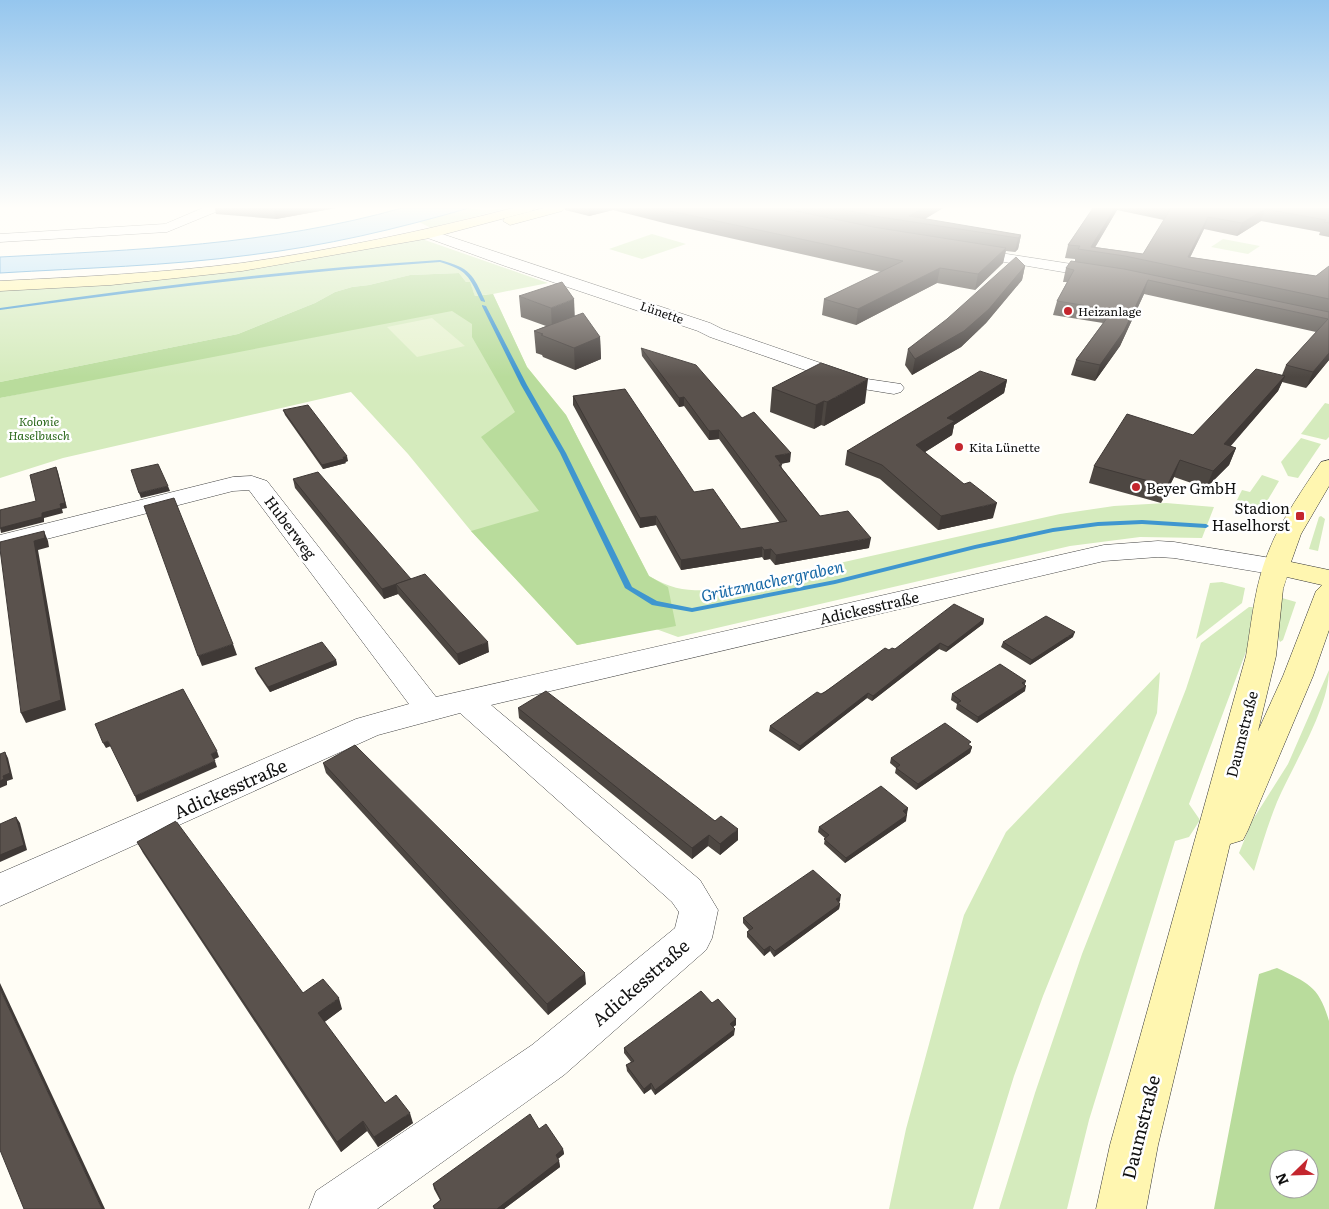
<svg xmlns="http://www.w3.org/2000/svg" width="1329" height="1209" font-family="Literata,serif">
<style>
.green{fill:#d5ebbd}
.forest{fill:#b9dc9c;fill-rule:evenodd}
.pitch{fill:#e6f2cf}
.water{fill:#b9e0f7;stroke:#3f96cf}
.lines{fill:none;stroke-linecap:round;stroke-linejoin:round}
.stream{fill:#3f96cf;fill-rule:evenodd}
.street-casing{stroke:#444;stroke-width:1}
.secondary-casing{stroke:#333;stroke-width:1}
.street{fill:#fff;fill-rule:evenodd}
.secondary{fill:#fff6b0;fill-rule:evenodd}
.wall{fill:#4d4742;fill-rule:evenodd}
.shaded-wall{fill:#3f3936}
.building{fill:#5a524d;stroke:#3f3936}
.poi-dot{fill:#c4262e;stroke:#fff;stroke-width:2}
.labels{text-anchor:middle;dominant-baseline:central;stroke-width:5;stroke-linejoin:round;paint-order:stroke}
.far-poi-label{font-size:12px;fill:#111;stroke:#fff;text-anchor:start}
.far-street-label{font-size:12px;fill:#111;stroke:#fff}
.far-park-label{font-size:12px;font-style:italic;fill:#2f6b1f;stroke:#fff}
.poi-label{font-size:15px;fill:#111;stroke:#fff;text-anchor:start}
.street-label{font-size:15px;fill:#111;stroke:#fff}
.water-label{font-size:16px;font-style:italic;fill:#1768a6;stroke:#fff}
.near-street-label{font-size:18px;fill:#111;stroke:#fff}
</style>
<rect width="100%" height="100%" fill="#fffdf5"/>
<g class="green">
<path d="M 469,208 L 486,210 L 508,208 L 431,228 L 419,222 Z"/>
<path d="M 652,234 L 686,244 L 642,259 L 609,249 Z"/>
<path d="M 422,239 L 548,283 L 493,294 L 527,367 L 566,415 L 649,576 C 675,591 689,591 718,590 L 1060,514 L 1114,506 L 1166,503 L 1214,507 L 1202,538 L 1140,537 L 1070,546 L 678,637 L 656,629 L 577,645 L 471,531 L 408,454 L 351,392 L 63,458 L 0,478 L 0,398 L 491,294 L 475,296 L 470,283 L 466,282 L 459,273 L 410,275 L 369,285 L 352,287 L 335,292 L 315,303 L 238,334 L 0,382 L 0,289 L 236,271 Z"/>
<path d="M 1223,239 L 1260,246 L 1248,254 L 1211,247 Z"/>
<path d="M 1325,403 L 1329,404 L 1329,437 L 1326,440 L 1301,434 Z"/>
<path d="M 1301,438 L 1321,444 L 1298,478 L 1288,476 L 1281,462 Z"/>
<path d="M 1262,475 L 1279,481 L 1263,508 L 1237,500 L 1242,490 L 1250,492 Z"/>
<path d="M 1321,516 L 1325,519 L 1318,551 L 1309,549 L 1319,517 Z"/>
<path d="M 1222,582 L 1245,588 L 1242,603 L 1196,639 L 1210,583 Z"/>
<path d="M 1282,598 L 1296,602 L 1283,640 L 1280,642 C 1275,632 1281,610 1282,598 Z"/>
<path d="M 1249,607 L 1253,607 L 1247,649 L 1189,804 L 1200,820 L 1189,837 L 1175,841 L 1089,1120 L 1067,1209 L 999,1209 L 1035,1093 L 1082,954 L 1186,689 L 1201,643 Z"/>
<path d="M 1329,670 C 1329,708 1293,765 1277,802 C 1268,824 1261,848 1254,871 L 1239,853 L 1252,821 L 1288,764 Z"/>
<path d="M 1160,672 L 1157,713 L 1043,996 L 1014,1076 L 973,1209 L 889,1209 L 906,1129 L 964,915 L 1006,832 Z"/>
</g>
<g class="forest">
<path d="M 459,273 L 466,282 L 470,282 L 475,296 L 493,294 L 527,367 L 566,415 L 649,576 L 668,587 L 676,626 L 577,645 L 471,531 L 539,511 L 481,437 L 515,412 L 472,337 L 472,324 L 452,311 L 0,398 L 0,382 L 238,334 L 315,303 L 335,292 L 352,287 L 369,285 L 410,275 Z"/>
<path d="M 1277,968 C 1308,983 1319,986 1329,1021 L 1329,1209 L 1214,1209 L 1259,974 ZM 1279,1159 L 1309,1159 L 1309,1189 L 1279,1189 Z"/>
</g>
<path class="pitch" d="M 432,318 L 465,346 L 417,357 L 387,327 Z"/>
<path class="water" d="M 402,208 L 469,208 C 397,229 325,246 250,255 C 168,266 83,268 0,273 L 0,257 C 134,250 272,245 402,208 Z"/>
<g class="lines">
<g class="stream">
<path d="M 440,260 C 470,268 473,274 485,301 L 485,302 L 481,301 C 469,276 467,270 440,262 C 292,272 146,290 0,310 L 0,308 C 146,287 293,269 440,260 Z"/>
<path d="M 482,305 L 486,306 L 527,385 L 566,453 L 632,587 L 657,601 L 692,608 L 835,580 L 975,545 L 1053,528 L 1098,522 L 1142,520 L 1206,524 L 1209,526 L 1206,528 L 1142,524 L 1098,526 L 1053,532 L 975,549 L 835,584 L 692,612 L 652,605 L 625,588 L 560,453 L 521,385 L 482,306 Z"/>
</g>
<defs>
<g id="street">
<path d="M 203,208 L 220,208 L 218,211 L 167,232 L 0,242 L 0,234 L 165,224 Z"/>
<path d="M 430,230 L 710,323 L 722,329 L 867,379 L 901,384 L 904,388 L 901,392 L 894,394 L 857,388 L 710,337 L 698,331 L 505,266 L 425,237 L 423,234 Z"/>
<path d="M 968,248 L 1104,269 L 1109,271 L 1112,274 L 1109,277 L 1104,279 L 963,255 L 961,252 L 963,249 Z"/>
<path d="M 252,476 L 267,481 L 436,697 L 1104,545 L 1158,541 L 1174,542 L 1277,559 L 1286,561 L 1290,567 L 1286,573 L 1277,575 L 1174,558 L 1158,557 L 1104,561 L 491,705 L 700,880 L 718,910 L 712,938 L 706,950 L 564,1075 L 377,1209 L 309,1209 L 316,1191 L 532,1045 L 675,928 L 679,912 L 672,902 L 460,713 L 378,735 L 0,906 L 0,873 L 356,719 L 409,704 L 249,490 L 233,491 L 0,551 L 0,535 L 233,477 Z"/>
</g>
<g id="secondary">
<path d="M 513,208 L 534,208 L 532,211 L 430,238 L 242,271 L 111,285 L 0,291 L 0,281 C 81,277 162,273 242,263 C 333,250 424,231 513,208 Z"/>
<path d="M 544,208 L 564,208 L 562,211 L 510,225 L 503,221 L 505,218 Z"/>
<path d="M 1329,460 L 1329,486 L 1301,534 L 1291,562 L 1329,570 L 1329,630 L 1313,676 L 1248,830 L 1243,840 L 1230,844 L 1158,1145 L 1146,1209 L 1096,1209 L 1110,1145 L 1246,656 C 1252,620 1255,582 1270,548 C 1280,522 1305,486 1321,462 ZM 1287,577 L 1322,585 L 1316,591 L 1283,676 L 1258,731 L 1276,656 L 1283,589 Z"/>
</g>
</defs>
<use href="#street" class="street-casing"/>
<use href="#secondary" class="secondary-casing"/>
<use href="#street" class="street"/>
<use href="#secondary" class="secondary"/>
</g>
<g class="wall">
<path d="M 215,208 L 336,208 L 276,219 L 216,214 Z"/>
<path d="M 565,208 L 943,208 L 925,219 L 1021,235 L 1018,249 L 1015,252 L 1006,251 L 1003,263 L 975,290 L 937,283 L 856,325 L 822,315 L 824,299 L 881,272 L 668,224 L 613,210 L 589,216 L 565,210 Z"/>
<path d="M 1093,208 L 1329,208 L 1329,237 L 1319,235 L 1320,232 L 1261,221 L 1237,236 L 1204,229 L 1190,257 L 1316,276 L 1329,266 L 1329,360 L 1306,388 L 1282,382 L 1278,391 L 1230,446 L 1236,448 L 1229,465 L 1206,488 L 1174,477 L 1161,503 L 1089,483 L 1094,466 L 1193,435 L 1282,375 L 1286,365 L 1316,332 L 1144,294 L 1120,346 L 1095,381 L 1071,375 L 1076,360 L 1103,323 L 1053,315 L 1057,301 L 1067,282 L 1063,282 L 1066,268 L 1075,261 L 1075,259 L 1065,258 L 1068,245 ZM 1117,210 L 1164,220 L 1143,254 L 1095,247 Z"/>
<path d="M 1025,266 L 1022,280 L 986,323 L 961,347 L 912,375 L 905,365 L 908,349 Z"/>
<path d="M 519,296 L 575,316 L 600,337 L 601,359 L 575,370 L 543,357 L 542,355 L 536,353 L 534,331 L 546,326 L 521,317 Z"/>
<path d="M 641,348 L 742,418 L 790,462 L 781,464 L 782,468 L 820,516 L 869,548 L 775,565 L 770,559 L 764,560 L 762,557 L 681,570 L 656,525 L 640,528 L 573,405 L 573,396 L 741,529 L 780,523 L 719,439 L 709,440 L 684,406 L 679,407 L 642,356 Z"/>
<path d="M 1007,380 L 1004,393 L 954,425 L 952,435 L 925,452 L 993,518 L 938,530 L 880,479 L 845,465 L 847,451 Z"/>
<path d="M 772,388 L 865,403 L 824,426 L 821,425 L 814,429 L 770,412 Z"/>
<path d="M 283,410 L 348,461 L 345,462 L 346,463 L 323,469 L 285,415 Z"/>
<path d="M 293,479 L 411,579 L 489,652 L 459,665 L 398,594 L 384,599 L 295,488 Z"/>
<path d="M 984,619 L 983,624 L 946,652 L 939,649 L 872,701 L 867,698 L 799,751 L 769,731 L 770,726 L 821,694 L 889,650 L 895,649 Z"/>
<path d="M 1073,637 L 1030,665 L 1001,647 L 1003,642 Z"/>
<path d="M 336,660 L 337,665 L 270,692 L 257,673 L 255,668 Z"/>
<path d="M 1026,681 L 1025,684 L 1025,691 L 977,723 L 956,709 L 957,704 L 951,700 L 952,694 Z"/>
<path d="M 518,708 L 715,821 L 738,840 L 720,855 L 708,846 L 692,859 L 519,718 Z"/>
<path d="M 970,746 L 972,747 L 970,753 L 916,790 L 895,773 L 896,768 L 890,763 L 891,758 Z"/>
<path d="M 323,763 L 586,984 L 548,1015 L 326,773 Z"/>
<path d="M 908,808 L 906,814 L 906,821 L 845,863 L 824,844 L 825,838 L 818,832 L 819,827 Z"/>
<path d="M 137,842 L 303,993 L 342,1009 L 324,1022 L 385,1103 L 413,1123 L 378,1147 L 367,1131 L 341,1152 L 143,853 Z"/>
<path d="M 840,901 L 839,902 L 840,904 L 839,909 L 774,957 L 770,951 L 764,956 L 747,937 L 747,932 L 749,930 L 743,923 L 743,918 Z"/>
<path d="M 712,1003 L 736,1019 L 736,1025 L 733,1027 L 734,1035 L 655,1095 L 651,1089 L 644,1094 L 627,1071 L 626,1065 L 631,1062 L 624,1053 L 624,1048 Z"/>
<path d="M 539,1129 L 563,1149 L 564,1154 L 558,1159 L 559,1161 L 560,1167 L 504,1209 L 434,1209 L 433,1206 L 440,1200 L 434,1189 L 433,1184 Z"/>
</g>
<g class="shaded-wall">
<path d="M 286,208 L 336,208 L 276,219 L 274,210 Z"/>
<path d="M 589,208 L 613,208 L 613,210 L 589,216 Z"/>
<path d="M 923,208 L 943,208 L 919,222 L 909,216 Z"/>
<path d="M 1115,208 L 1118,208 L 1117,210 L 1093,251 L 1091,247 Z"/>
<path d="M 1265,209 L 1261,221 L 1237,236 L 1242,223 Z"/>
<path d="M 1208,217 L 1204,229 L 1184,270 L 1188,257 Z"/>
<path d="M 1021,235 L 1018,249 L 1015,252 L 1018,238 Z"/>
<path d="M 1006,248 L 1003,263 L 975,290 L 978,274 Z"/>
<path d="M 1025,266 L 1022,280 L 986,323 L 961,347 L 912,375 L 915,359 Z"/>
<path d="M 940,268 L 937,283 L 856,325 L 858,309 Z"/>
<path d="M 1148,280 L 1144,294 L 1120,346 L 1095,381 L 1100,365 Z"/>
<path d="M 574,299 L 575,320 L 552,329 L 551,308 Z"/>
<path d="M 600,337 L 601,359 L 575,370 L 574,348 Z"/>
<path d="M 1329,353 L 1329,360 L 1306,388 L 1313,372 Z"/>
<path d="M 1285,376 L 1278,391 L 1218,461 L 1224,444 Z"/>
<path d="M 868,379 L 865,403 L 824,426 L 827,402 Z"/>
<path d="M 1007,380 L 1004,393 L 954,425 L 952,435 L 914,459 L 916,445 L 947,418 Z"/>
<path d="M 684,397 L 684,406 L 679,407 L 679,398 Z"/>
<path d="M 824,401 L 821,425 L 814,429 L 816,405 Z"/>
<path d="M 719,430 L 719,439 L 709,440 L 709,431 Z"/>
<path d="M 1236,448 L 1229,465 L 1206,488 L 1213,471 Z"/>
<path d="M 791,453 L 790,462 L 774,465 L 775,456 Z"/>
<path d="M 347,456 L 348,461 L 345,462 L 346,463 L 323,469 L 322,465 Z"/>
<path d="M 1180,460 L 1174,477 L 1161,503 L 1167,486 Z"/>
<path d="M 56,467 L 58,472 L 67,508 L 62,509 L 63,513 L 44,518 L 44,522 L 1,533 L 0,528 L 42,513 Z"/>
<path d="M 168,486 L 170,491 L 141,498 L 139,493 Z"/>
<path d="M 997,503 L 993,518 L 938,530 L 941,516 Z"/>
<path d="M 656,516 L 656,525 L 640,528 L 640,518 Z"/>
<path d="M 44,531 L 48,541 L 49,547 L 38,550 L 66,710 L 26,723 L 21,713 L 34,541 Z"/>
<path d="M 871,538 L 869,548 L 775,565 L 776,555 Z"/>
<path d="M 762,547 L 762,557 L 681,570 L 681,560 Z"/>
<path d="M 771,549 L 770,559 L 764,560 L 764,550 Z"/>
<path d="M 396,584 L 398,594 L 384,599 L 382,589 Z"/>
<path d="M 984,619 L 983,624 L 946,652 L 948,647 Z"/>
<path d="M 1075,632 L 1073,637 L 1030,665 L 1032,660 Z"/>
<path d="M 488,642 L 489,652 L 459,665 L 457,654 Z"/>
<path d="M 940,643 L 939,649 L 872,701 L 873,696 Z"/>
<path d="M 233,644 L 237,655 L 202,666 L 198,656 Z"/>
<path d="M 336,660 L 337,665 L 270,692 L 268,687 Z"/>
<path d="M 1026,686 L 1025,691 L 977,723 L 978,717 Z"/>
<path d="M 868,693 L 867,698 L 799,751 L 800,746 Z"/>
<path d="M 108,741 L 111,746 L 106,748 L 103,743 Z"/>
<path d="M 972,747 L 970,753 L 916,790 L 918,784 Z"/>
<path d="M 217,751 L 219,757 L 213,760 L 211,754 Z"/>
<path d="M 5,752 L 8,758 L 13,779 L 7,781 L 7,785 L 0,788 L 0,781 L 3,776 Z"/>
<path d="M 215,761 L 217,767 L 137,802 L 135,796 Z"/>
<path d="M 908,808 L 907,814 L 902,817 L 903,811 Z"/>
<path d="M 907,815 L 906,821 L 845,863 L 846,858 Z"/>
<path d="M 16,817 L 20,823 L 27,850 L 0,862 L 0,855 Z"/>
<path d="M 738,829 L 738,840 L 720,855 L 720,844 Z"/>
<path d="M 709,835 L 708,846 L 692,859 L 692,848 Z"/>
<path d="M 841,895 L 840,901 L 835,905 L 836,899 Z"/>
<path d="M 840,904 L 839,909 L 774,957 L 775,951 Z"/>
<path d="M 770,946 L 770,951 L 764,956 L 764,950 Z"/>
<path d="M 585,973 L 586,984 L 548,1015 L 547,1004 Z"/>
<path d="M 0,983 L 105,1209 L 102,1209 L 0,989 Z"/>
<path d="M 339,998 L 342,1009 L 322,1024 L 318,1013 Z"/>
<path d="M 736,1019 L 736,1025 L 729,1030 L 730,1024 Z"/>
<path d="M 735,1029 L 734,1035 L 655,1095 L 655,1090 Z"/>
<path d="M 651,1083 L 651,1089 L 644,1094 L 644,1089 Z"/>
<path d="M 410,1113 L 413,1123 L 378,1147 L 374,1137 Z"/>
<path d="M 363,1121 L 367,1131 L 341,1152 L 337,1142 Z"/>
<path d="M 563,1149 L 564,1154 L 556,1160 L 556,1155 Z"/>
<path d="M 559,1161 L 560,1167 L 504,1209 L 497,1209 Z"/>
</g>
<g class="building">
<path d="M 250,208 L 286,208 L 274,210 Z"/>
<path d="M 656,208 L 781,208 L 873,227 L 1006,248 L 978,274 L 940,268 L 858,309 L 824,299 L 903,261 Z"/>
<path d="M 837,208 L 923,208 L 909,216 L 1021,235 L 1018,238 L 874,216 Z"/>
<path d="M 1093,208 L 1115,208 L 1091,247 L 1143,254 L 1171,208 L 1170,208 L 1329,208 L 1329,223 L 1324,222 L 1326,220 L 1265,209 L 1242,223 L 1208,217 L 1188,257 L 1316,276 L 1329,266 L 1329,299 L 1125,256 L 1078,249 L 1080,246 L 1068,245 Z"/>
<path d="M 1016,257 L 1025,266 L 989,309 L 964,331 L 915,359 L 908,349 L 947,319 Z"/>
<path d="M 1071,261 L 1124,269 L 1329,312 L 1329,353 L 1313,372 L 1286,365 L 1328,319 L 1148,280 L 1124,331 L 1100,365 L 1076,360 L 1113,310 L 1057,301 L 1074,270 L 1066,268 Z"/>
<path d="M 562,282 L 574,299 L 551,308 L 519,296 Z"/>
<path d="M 583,313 L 600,337 L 574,348 L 541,335 L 543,334 L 534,331 Z"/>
<path d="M 641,348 L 696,365 L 742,418 L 754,412 L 791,453 L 775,456 L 782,465 L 779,465 L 820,516 L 848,511 L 871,538 L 776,555 L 771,549 L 764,550 L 762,547 L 681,560 L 656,516 L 640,518 L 573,396 L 625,389 L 694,492 L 713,489 L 741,529 L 787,521 L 719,430 L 709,431 L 684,397 L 679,398 Z"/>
<path d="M 821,363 L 868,379 L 827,402 L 824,401 L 816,405 L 772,388 Z"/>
<path d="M 1256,369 L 1285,376 L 1224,444 L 1236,448 L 1213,471 L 1180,460 L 1167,486 L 1094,466 L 1127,414 L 1193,435 Z"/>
<path d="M 980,371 L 1007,380 L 947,418 L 955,421 L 916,445 L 964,484 L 970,482 L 997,503 L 941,516 L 882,465 L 847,451 Z"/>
<path d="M 308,405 L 347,456 L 343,457 L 344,459 L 322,465 L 283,410 Z"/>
<path d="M 158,464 L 168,486 L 139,493 L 131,470 Z"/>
<path d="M 56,467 L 65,503 L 60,504 L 61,508 L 42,513 L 42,517 L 0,528 L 0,510 L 36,501 L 30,475 Z"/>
<path d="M 318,472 L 411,579 L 382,589 L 293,479 Z"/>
<path d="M 174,498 L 233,644 L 198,656 L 144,506 Z"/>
<path d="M 44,531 L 45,538 L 34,541 L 61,700 L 21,713 L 0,549 L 0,542 Z"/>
<path d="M 425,574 L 488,642 L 457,654 L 396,584 Z"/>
<path d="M 954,604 L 984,619 L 948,647 L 940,643 L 873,696 L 868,693 L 800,746 L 770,726 L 817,692 L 821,694 L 825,692 L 885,648 L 889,650 L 892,648 L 895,649 Z"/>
<path d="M 1046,616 L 1075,632 L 1032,660 L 1003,642 Z"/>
<path d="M 322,642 L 336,660 L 268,687 L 255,668 Z"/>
<path d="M 1000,664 L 1026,681 L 1022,683 L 1026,686 L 978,717 L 957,703 L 961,701 L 952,694 Z"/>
<path d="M 183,689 L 217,751 L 211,754 L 215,761 L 135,796 L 108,741 L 103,743 L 95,724 Z"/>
<path d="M 546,691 L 715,821 L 721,816 L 738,829 L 720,844 L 709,835 L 692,848 L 518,708 Z"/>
<path d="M 945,723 L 971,742 L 968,744 L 972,747 L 918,784 L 896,768 L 900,765 L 891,758 Z"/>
<path d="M 355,745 L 585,973 L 547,1004 L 323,763 Z"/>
<path d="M 5,752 L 10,773 L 3,776 L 4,779 L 0,781 L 0,754 Z"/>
<path d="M 881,786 L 908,808 L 903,811 L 907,815 L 846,858 L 824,839 L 829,835 L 819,827 Z"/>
<path d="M 16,817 L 24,845 L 0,855 L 0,824 Z"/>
<path d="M 176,821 L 303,993 L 323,979 L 339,998 L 318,1013 L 385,1103 L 396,1095 L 410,1113 L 374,1137 L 363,1121 L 337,1142 L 137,842 Z"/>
<path d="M 813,870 L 841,895 L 836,899 L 840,904 L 775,951 L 770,946 L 764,950 L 747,932 L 753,928 L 743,918 Z"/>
<path d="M 0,989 L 102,1209 L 24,1209 L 0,1150 Z"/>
<path d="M 701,991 L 712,1003 L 718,999 L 736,1019 L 730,1024 L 735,1029 L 655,1090 L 651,1083 L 644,1089 L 626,1065 L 634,1061 L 624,1048 Z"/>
<path d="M 530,1114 L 539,1129 L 546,1124 L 563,1149 L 556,1155 L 559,1161 L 497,1209 L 435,1209 L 433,1206 L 441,1200 L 433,1184 Z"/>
</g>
<linearGradient id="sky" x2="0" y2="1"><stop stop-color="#95c6ee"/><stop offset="0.55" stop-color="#fffefa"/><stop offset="1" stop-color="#fffefa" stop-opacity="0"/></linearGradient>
<rect width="1329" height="377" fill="url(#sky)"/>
<g class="poi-dot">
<circle cx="1068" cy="311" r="5"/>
<circle cx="959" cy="447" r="5"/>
<circle cx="1136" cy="487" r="5"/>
<rect x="1295" y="511" width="10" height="10" rx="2.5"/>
</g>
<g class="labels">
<g class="far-poi-label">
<text x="1078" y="311">Heizanlage</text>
<text x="969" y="447">Kita Lünette</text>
</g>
<g class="far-street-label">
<text transform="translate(662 312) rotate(19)">Lünette</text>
</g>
<g class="far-park-label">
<text x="39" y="421">Kolonie<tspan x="39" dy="14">Haselbusch</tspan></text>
</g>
<g class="poi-label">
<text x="1146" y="487">Beyer GmbH</text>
<text x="1290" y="507" text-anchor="end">Stadion<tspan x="1290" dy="17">Haselhorst</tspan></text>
</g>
<g class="street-label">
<text transform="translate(291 527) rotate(53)">Huberweg</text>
<text transform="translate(869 607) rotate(-13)">Adickesstraße</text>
<text transform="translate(1241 734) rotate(-76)">Daumstraße</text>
</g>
<g class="water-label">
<text transform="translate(772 580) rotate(-12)">Grützmachergraben</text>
</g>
<g class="near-street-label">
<text transform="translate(230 788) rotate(-24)">Adickesstraße</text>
<text transform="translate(640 982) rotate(-41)">Adickesstraße</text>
<text transform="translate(1140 1127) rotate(-76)">Daumstraße</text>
</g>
</g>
<g transform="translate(1294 1174) rotate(247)"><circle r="24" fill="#ffffff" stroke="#a0a0a0"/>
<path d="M0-4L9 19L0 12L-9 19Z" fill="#c4262e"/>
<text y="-8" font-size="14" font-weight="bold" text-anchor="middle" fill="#111111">N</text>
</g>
</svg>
